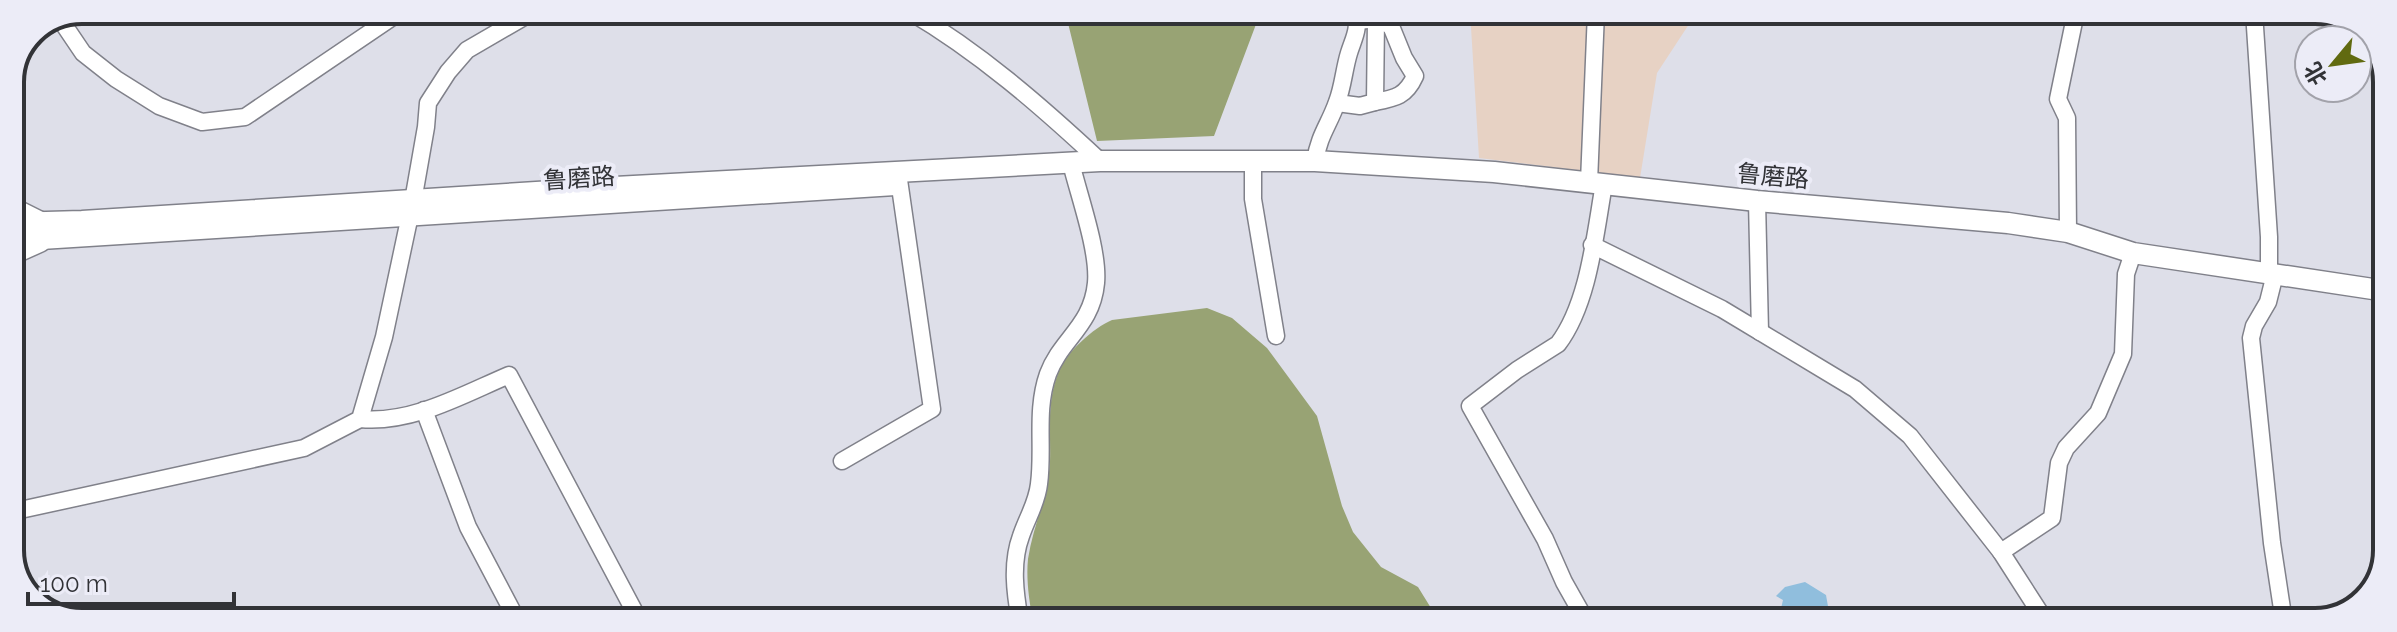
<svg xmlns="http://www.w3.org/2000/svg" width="2397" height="632" font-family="Raleway,'Noto Sans SC',sans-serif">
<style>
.education{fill:#e7d2c4}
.forest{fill:#98a374}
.water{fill:#90bedd}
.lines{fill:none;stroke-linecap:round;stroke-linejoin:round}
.minor-casing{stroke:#80818a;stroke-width:19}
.tertiary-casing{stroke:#80818a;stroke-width:23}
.secondary-casing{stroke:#80818a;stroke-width:27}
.minor{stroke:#fff;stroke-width:16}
.tertiary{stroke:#fff;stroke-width:20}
.secondary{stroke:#fff;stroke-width:24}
.labels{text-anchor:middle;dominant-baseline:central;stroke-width:8;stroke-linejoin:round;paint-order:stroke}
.street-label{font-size:24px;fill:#323337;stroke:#ececf7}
.rim{fill:none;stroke:#323337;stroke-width:4}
</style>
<rect width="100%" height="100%" fill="#dedfe9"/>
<path class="education" d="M 1470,11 L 1697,12 L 1657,73 L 1640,178 L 1479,158 Z"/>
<g class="forest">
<path d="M 1062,11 L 1261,11 L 1214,136 L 1097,141 L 1067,19 Z"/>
<path d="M 1207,308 L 1232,318 L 1267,348 L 1317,416 L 1342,506 L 1353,532 L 1381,567 L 1418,587 L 1439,621 L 1033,621 C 1029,601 1026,578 1028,559 C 1033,526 1048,495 1050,462 C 1051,430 1046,402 1059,371 C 1067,352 1093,328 1112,320 Z"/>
</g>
<path class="water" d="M 1805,582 L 1826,595 L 1829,612 L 1826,621 L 1785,621 L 1779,617 L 1783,600 L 1776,596 L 1785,587 Z"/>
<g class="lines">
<defs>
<g id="minor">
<path d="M 909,11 C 979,52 1041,106 1100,161"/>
<path d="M 2254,12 L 2269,237 L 2269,273"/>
<path d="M 60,19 L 83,53 L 116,79 L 159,106 L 202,122 L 245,117 L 403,10"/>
<path d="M 1375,102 C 1396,98 1406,96 1415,76 L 1404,58 L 1391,26 L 1376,19"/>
<path d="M 1337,103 L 1360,106 L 1375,102 L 1376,19 L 1358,21"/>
<path d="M 1253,160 L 1253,199 L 1276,336"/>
<path d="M 1315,161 C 1319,135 1329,125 1337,102 C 1343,87 1344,69 1349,53 C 1354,37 1360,29 1355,11"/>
<path d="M 1589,182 L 1596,12"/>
<path d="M 1757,201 L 1760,332"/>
<path d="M 2068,232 L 2067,118 L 2058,99 L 2076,12"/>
<path d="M 1592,245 L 1722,309 L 1855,389 L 1910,436 L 2001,552"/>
<path d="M 2275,274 L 2268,302 L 2254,326 L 2251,338 L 2272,543 L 2284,622"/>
<path d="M 424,410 L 468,527 L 517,620"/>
<path d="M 360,419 C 412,424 462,395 509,375 L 639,620"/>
<path d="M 842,461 L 932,409 L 898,173"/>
<path d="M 11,512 L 304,448 L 360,419 L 384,337 L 413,201 L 426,127 L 428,103 L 448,72 L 467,50 L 536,10"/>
<path d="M 1020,621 C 1015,593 1011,563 1021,536 C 1027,518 1037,503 1039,484 C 1044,447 1035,411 1048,374 C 1061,339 1092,326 1096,283 C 1099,251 1079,196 1071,163"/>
<path d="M 1586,621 L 1564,582 L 1545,539 L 1470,406 L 1517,370 L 1558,344 C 1589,303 1595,234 1604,184"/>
<path d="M 2046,622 L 2001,552 L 2052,518 L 2059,463 L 2066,448 L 2098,413 L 2123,354 L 2126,274 L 2133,253"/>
</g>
<g id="tertiary">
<path d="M 10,223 L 82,221 L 615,187 L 1100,161 L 1315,161 L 1494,172 L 1757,201 L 2008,223 L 2068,232 L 2133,253 L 2386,291"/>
<path d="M 25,240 L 895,185"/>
</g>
<g id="secondary">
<path d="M 10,209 L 38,223"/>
<path d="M 10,253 L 39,240"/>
</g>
</defs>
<use href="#minor" class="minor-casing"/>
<use href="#tertiary" class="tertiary-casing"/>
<use href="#secondary" class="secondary-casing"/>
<use href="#minor" class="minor"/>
<use href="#tertiary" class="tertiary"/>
<use href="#secondary" class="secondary"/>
</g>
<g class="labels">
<g class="street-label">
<text transform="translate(1773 176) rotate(5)">鲁磨路</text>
<text transform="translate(579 178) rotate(-4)">鲁磨路</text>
</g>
</g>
<path d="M0 0H2397V632H0ZM82 24H2315A58 58 0 0 1 2373 82V550A58 58 0 0 1 2315 608H82A58 58 0 0 1 24 550V82A58 58 0 0 1 82 24Z" fill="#ececf7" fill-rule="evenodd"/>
<path class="rim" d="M82 24H2315A58 58 0 0 1 2373 82V550A58 58 0 0 1 2315 608H82A58 58 0 0 1 24 550V82A58 58 0 0 1 82 24Z"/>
<g transform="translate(2333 64) rotate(241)"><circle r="38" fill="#ececf7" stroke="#a2a2aa" stroke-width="2"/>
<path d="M0-6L14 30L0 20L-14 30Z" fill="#616a10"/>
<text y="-12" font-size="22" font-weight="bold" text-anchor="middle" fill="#323337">北</text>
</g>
<path d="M28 592v12h206v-12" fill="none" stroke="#323337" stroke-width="4"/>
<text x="40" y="592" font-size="24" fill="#323337" stroke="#ececf7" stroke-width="6" paint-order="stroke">100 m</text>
</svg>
